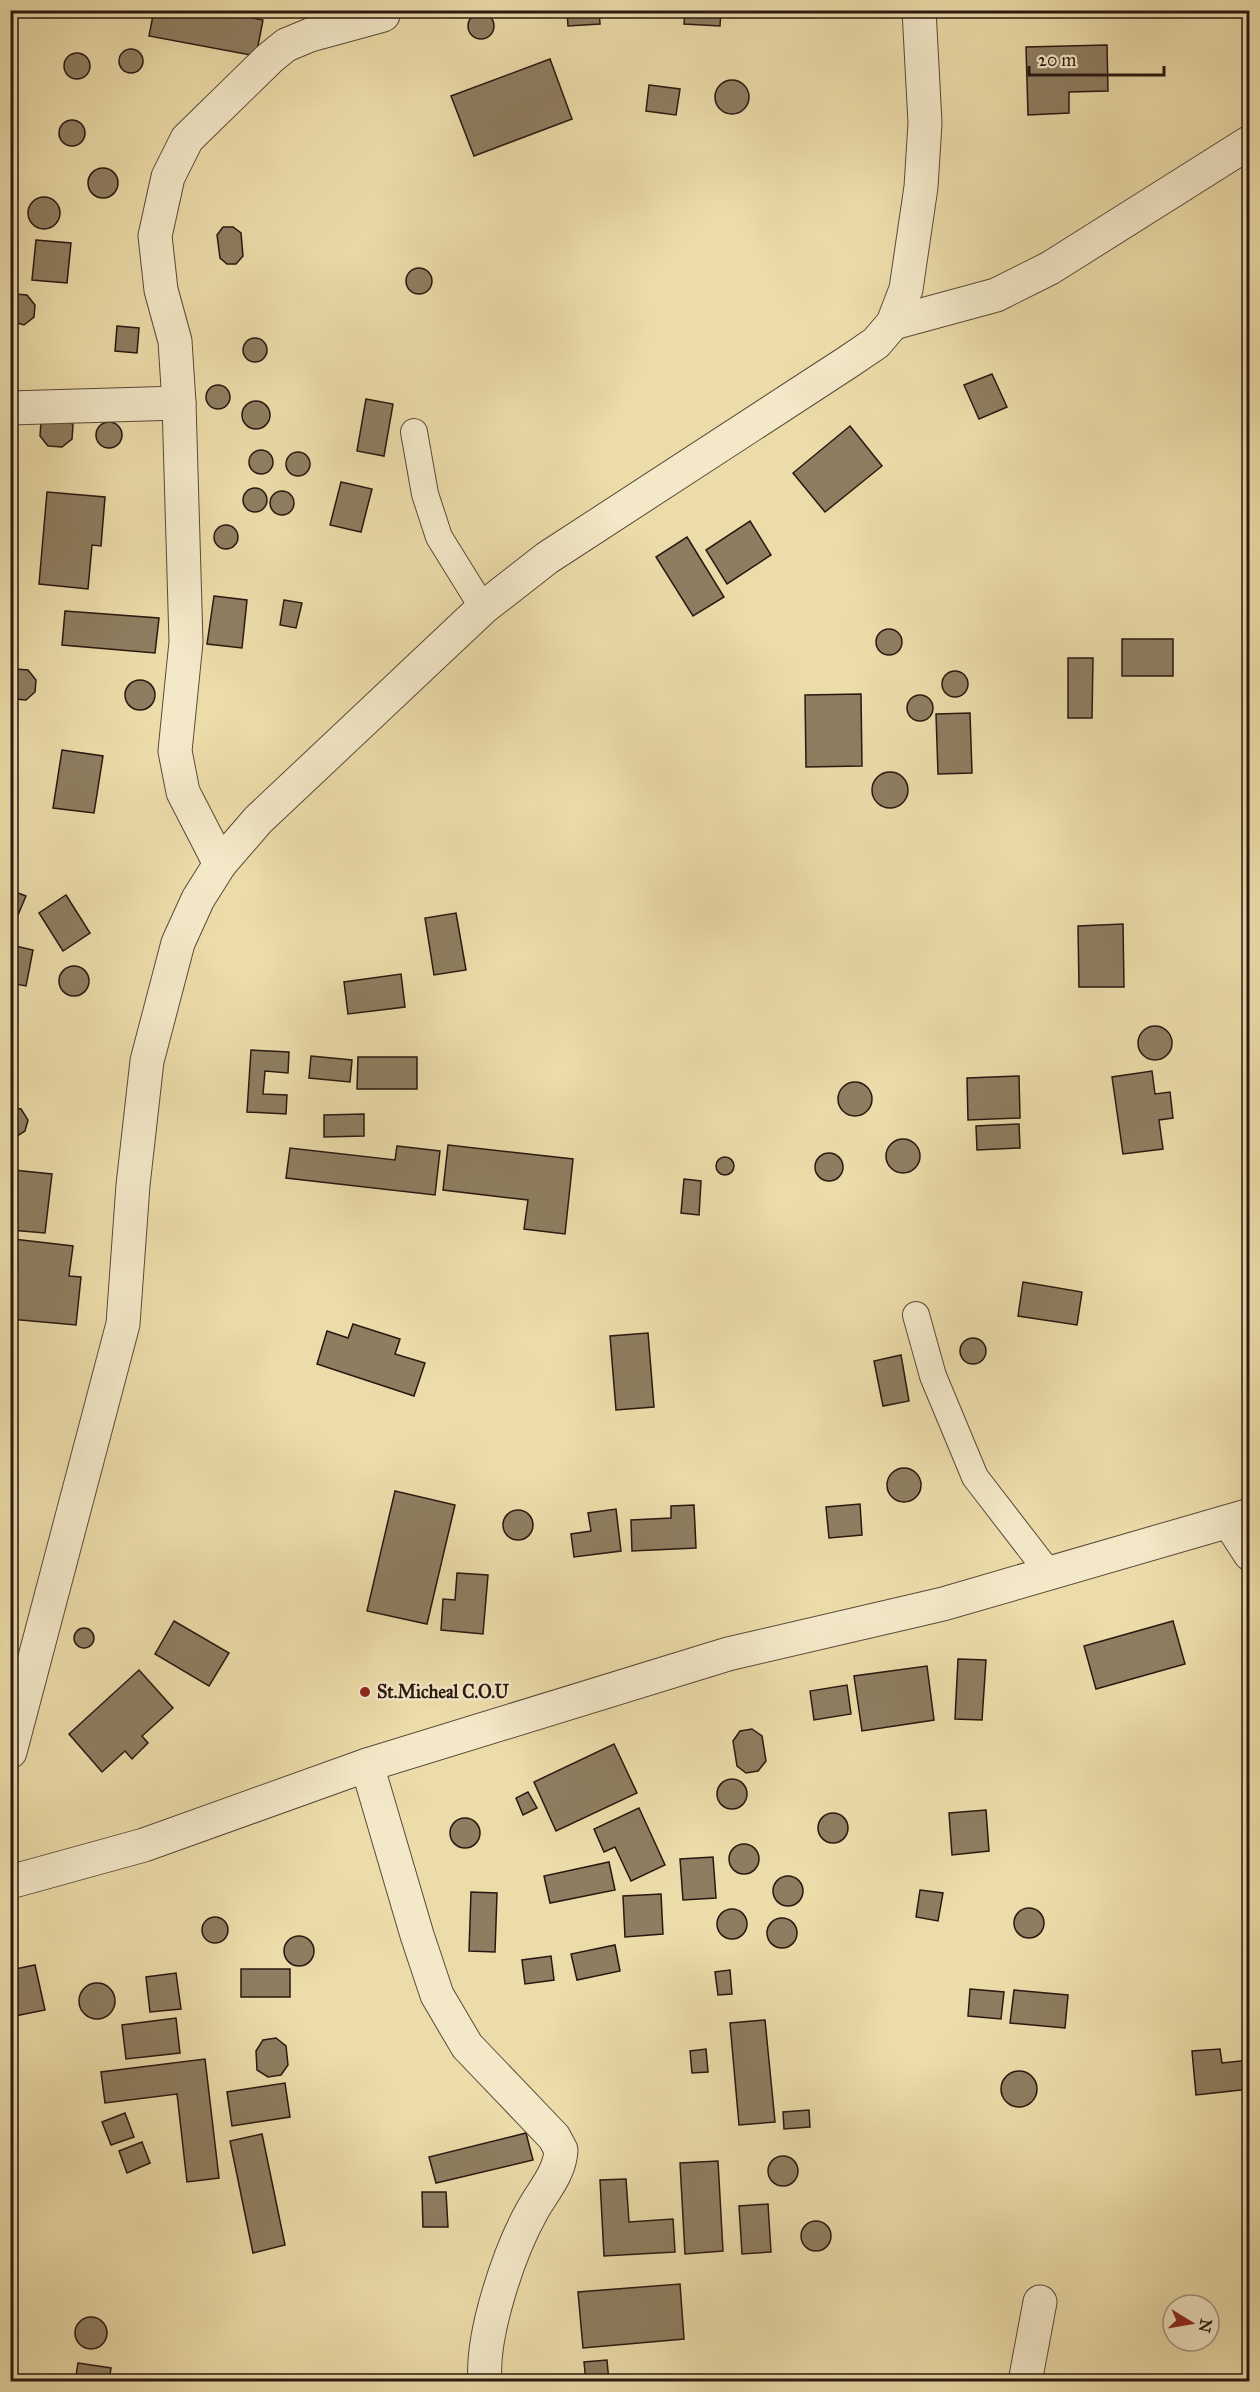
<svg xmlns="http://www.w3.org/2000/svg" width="1260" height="2392" font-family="'IM FELL Great Primer',serif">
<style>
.building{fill:#8e7e61;stroke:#291811;stroke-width:1.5}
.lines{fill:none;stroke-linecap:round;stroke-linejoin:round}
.service-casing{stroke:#5a4937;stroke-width:28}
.minor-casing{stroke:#5a4937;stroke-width:35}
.tertiary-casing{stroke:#5a4937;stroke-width:35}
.service{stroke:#f3e8c8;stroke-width:26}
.minor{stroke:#f3e8c8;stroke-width:33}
.tertiary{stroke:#f3e8c8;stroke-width:33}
.poi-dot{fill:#8f2418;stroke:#f3e8c8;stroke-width:2}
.labels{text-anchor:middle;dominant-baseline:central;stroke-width:4.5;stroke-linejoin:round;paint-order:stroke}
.poi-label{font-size:18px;font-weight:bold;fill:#291811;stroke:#f3e8c8;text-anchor:start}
</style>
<rect width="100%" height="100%" fill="#ecdcaa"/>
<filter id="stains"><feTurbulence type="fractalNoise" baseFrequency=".00333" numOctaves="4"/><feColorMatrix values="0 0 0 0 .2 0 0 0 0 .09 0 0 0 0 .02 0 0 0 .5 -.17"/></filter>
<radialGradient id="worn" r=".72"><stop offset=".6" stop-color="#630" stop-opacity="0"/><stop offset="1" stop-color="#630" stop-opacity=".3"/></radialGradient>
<g class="building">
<path d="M 154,10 L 190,14 L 191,10 L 213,10 L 263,20 L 256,56 L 149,36 Z"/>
<path d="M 567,10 L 599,10 L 600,24 L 568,26 Z"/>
<path d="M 685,10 L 721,10 L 720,26 L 684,24 Z"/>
<circle cx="481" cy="26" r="13"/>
<path d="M 1107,45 L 1108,91 L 1069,92 L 1069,113 L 1028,115 L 1026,47 Z"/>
<circle cx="131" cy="61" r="12"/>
<circle cx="77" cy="66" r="13"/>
<path d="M 550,59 L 572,119 L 474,156 L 451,96 Z"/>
<circle cx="732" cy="97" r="17"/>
<path d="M 649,85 L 680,89 L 676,115 L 646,111 Z"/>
<circle cx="72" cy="133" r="13"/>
<circle cx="103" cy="183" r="15"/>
<circle cx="44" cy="213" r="16"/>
<path d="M 223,227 L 233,227 L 241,233 L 243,256 L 236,264 L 227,264 L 220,258 L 217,235 Z"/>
<path d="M 36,240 L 71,243 L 67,283 L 32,280 Z"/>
<circle cx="419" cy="281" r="13"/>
<path d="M 15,294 L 27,295 L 35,305 L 34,317 L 24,325 L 10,321 L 10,298 Z"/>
<path d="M 117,326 L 139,328 L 137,353 L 115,351 Z"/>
<circle cx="255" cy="350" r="12"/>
<path d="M 10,361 L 14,365 L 10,381 Z"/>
<path d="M 992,374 L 1007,407 L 979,419 L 964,385 Z"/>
<circle cx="218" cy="397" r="12"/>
<path d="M 366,399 L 393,404 L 384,456 L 357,451 Z"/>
<circle cx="256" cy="415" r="14"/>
<path d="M 65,414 L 73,425 L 72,439 L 62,447 L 48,446 L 40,436 L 41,422 Z"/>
<circle cx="109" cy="435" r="13"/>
<path d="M 850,426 L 882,466 L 825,512 L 793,473 Z"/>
<circle cx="261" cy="462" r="12"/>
<circle cx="298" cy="464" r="12"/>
<path d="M 341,482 L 372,489 L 361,532 L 330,525 Z"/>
<circle cx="255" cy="500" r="12"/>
<circle cx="282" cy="503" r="12"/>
<path d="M 47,492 L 105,497 L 101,546 L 92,545 L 88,589 L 39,584 Z"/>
<path d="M 750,521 L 771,555 L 727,584 L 706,550 Z"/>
<circle cx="226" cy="537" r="12"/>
<path d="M 687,537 L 724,597 L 693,616 L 656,557 Z"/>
<path d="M 214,596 L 247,600 L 242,648 L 207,644 Z"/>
<path d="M 284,600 L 302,603 L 296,628 L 280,625 Z"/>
<path d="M 65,611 L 159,618 L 155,653 L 62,645 Z"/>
<circle cx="889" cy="642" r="13"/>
<rect x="1122" y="639" width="51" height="37"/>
<path d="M 1068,658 L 1093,658 L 1092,718 L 1068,718 Z"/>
<path d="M 16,669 L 28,670 L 36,680 L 35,692 L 26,700 L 14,699 L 10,695 L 10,674 Z"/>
<circle cx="955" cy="684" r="13"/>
<circle cx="140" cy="695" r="15"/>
<path d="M 861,694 L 862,766 L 806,767 L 805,695 Z"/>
<circle cx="920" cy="708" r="13"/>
<path d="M 970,713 L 972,773 L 938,774 L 936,714 Z"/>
<path d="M 62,750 L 103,756 L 94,813 L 53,808 Z"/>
<circle cx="890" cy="790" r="18"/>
<path d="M 10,890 L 26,896 L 10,934 Z"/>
<path d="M 66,895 L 90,933 L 63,951 L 39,913 Z"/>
<path d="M 456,913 L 466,970 L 434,975 L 425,918 Z"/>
<path d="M 1123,924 L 1124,987 L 1079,987 L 1078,926 Z"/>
<path d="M 11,945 L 33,950 L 26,986 L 10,983 Z"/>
<circle cx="74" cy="981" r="15"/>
<path d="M 401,974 L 405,1007 L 348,1014 L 344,982 Z"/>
<circle cx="1155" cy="1043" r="17"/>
<path d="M 251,1050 L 289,1052 L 288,1073 L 265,1071 L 263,1094 L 287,1095 L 286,1114 L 247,1112 Z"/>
<path d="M 311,1056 L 352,1060 L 350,1082 L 309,1078 Z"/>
<path d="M 358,1057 L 417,1057 L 417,1089 L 357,1089 Z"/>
<path d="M 1152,1071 L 1155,1094 L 1170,1092 L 1173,1118 L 1159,1120 L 1163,1149 L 1123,1154 L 1112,1077 Z"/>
<path d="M 1019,1076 L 1020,1118 L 968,1120 L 967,1078 Z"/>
<circle cx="855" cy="1099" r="17"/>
<path d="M 10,1107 L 21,1109 L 28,1120 L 25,1131 L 14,1138 L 10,1137 Z"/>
<path d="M 364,1114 L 364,1136 L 324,1137 L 324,1115 Z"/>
<path d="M 1019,1124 L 1020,1148 L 977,1150 L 976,1126 Z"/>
<circle cx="903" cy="1156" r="17"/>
<path d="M 448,1145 L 573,1159 L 565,1234 L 524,1229 L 528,1200 L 443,1190 Z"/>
<path d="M 397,1146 L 440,1151 L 435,1195 L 286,1178 L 290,1148 L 395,1160 Z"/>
<circle cx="829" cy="1167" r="14"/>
<circle cx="725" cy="1166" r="9"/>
<path d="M 13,1170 L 52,1174 L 45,1233 L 10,1230 Z"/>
<path d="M 684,1179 L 701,1181 L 699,1215 L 681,1213 Z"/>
<path d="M 13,1239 L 73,1246 L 69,1276 L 81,1277 L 76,1325 L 10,1319 Z"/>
<path d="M 1023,1282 L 1082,1292 L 1077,1325 L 1018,1316 Z"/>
<path d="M 353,1324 L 400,1339 L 395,1354 L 425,1363 L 414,1396 L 317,1364 L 327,1331 L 348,1338 Z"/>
<path d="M 648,1333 L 654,1407 L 616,1410 L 610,1336 Z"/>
<circle cx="973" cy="1351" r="13"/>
<path d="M 901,1355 L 909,1401 L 883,1406 L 874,1361 Z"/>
<circle cx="904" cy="1485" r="17"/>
<path d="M 395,1491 L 455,1505 L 427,1624 L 367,1611 Z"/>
<path d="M 860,1504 L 862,1535 L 829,1538 L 826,1507 Z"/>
<path d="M 694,1505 L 696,1548 L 632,1551 L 631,1520 L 671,1518 L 671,1506 Z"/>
<path d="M 616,1509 L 621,1551 L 574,1557 L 571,1534 L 591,1531 L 588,1513 Z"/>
<circle cx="518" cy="1525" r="15"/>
<path d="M 457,1573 L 488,1575 L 483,1634 L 441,1630 L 443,1599 L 455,1600 Z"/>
<path d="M 174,1621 L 229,1653 L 209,1686 L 155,1654 Z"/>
<path d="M 1173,1621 L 1185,1664 L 1096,1689 L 1084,1646 Z"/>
<circle cx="84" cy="1638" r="10"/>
<path d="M 958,1659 L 986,1660 L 982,1720 L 955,1719 Z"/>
<path d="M 927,1666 L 934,1720 L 862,1731 L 854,1676 Z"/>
<path d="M 139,1670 L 173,1708 L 142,1736 L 148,1743 L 132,1759 L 125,1751 L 102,1772 L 69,1734 Z"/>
<path d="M 847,1685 L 851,1714 L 814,1720 L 810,1691 Z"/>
<path d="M 752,1729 L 762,1736 L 766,1761 L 758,1771 L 746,1773 L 737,1766 L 733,1741 L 740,1731 Z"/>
<path d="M 614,1744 L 637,1793 L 556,1831 L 534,1782 Z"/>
<circle cx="732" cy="1794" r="15"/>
<path d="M 528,1792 L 537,1808 L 523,1815 L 516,1798 Z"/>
<path d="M 639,1808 L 665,1865 L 631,1881 L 615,1847 L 604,1852 L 594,1829 Z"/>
<path d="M 986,1810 L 989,1851 L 952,1855 L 949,1813 Z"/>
<circle cx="833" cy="1828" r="15"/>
<circle cx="465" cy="1833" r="15"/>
<circle cx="744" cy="1859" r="15"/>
<path d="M 713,1857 L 716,1898 L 683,1900 L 680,1859 Z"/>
<path d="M 609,1862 L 615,1890 L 550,1903 L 544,1876 Z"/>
<circle cx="788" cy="1891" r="15"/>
<path d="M 920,1890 L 943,1893 L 938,1921 L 916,1917 Z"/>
<path d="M 471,1892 L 497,1893 L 495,1952 L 469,1951 Z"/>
<path d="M 661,1894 L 663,1934 L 625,1937 L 623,1896 Z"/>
<circle cx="1029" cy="1923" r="15"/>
<circle cx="732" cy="1924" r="15"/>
<circle cx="215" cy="1930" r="13"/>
<circle cx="782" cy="1933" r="15"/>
<circle cx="299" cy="1951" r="15"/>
<path d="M 615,1945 L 620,1971 L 577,1980 L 571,1954 Z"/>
<path d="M 551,1956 L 554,1980 L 525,1984 L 522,1960 Z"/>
<path d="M 35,1965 L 45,2010 L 10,2017 L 10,1970 Z"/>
<rect x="241" y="1969" width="49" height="28"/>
<path d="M 730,1970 L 732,1994 L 718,1995 L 715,1972 Z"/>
<path d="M 176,1973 L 181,2009 L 150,2012 L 146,1977 Z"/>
<circle cx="97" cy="2001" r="18"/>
<path d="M 970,1989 L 1004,1992 L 1001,2019 L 968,2016 Z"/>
<path d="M 1014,1990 L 1068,1995 L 1065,2028 L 1010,2023 Z"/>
<path d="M 176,2018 L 180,2053 L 126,2059 L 122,2025 Z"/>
<path d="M 765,2020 L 775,2122 L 739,2125 L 730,2023 Z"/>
<path d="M 276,2038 L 286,2046 L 288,2065 L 281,2075 L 268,2077 L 257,2070 L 256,2051 L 263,2040 Z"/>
<path d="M 706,2049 L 708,2072 L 692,2073 L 690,2051 Z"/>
<path d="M 1220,2049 L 1222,2063 L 1250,2060 L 1250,2089 L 1196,2095 L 1192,2051 Z"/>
<path d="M 205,2059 L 219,2178 L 187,2182 L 177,2094 L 105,2103 L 101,2072 Z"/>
<circle cx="1019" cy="2089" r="18"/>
<path d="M 285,2083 L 290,2117 L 232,2126 L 227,2092 Z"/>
<path d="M 809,2110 L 810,2127 L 784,2129 L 783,2112 Z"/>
<path d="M 125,2113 L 134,2137 L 111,2145 L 102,2122 Z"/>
<path d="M 526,2133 L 533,2160 L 436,2183 L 429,2157 Z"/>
<path d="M 262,2134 L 285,2245 L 253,2253 L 230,2141 Z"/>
<path d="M 142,2142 L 150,2163 L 127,2173 L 119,2151 Z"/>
<circle cx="783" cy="2171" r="15"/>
<path d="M 718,2161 L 723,2251 L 685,2254 L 680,2163 Z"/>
<path d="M 626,2179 L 629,2222 L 673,2219 L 675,2252 L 604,2256 L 600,2180 Z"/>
<path d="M 422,2192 L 446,2192 L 448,2227 L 423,2227 Z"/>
<path d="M 768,2204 L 771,2252 L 742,2254 L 739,2206 Z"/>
<circle cx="816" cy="2236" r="15"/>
<path d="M 680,2284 L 684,2339 L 583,2348 L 578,2292 Z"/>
<circle cx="91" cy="2333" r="16"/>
<path d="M 607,2360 L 609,2382 L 586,2382 L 584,2362 Z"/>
<path d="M 78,2363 L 111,2368 L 109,2382 L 75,2382 Z"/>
</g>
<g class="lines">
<defs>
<g id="service">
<path d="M 414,432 L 425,494 L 439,537 L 483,608"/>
<path d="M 916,1315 L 933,1376 L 975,1477 L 1049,1573"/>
</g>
<g id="minor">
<path d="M 893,323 L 996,295 L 1050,268 L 1250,142"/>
<path d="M 10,408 L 179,403"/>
<path d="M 220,864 L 183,792 L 175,751 L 186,642 L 179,403 L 175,341 L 161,290 L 155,236 L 168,177 L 187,139 L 270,58 L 286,45 L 310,35 L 383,15"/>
<path d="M 1230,1523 L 1250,1554"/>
<path d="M 10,1752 L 123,1324 L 133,1185 L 147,1061 L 178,943 L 198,899 L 220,864 L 258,820 L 483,608 L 547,558 L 848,362 L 876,343 L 893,323 L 906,289 L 921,187 L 925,123 L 919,10"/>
<path d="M 367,1765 L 417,1935 L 437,1995 L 467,2046 L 554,2137 L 561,2150 C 560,2173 543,2191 532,2211 C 509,2252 481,2335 485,2382"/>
<path d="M 1025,2382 L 1040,2302"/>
</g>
<path id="tertiary" d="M 10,1882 L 144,1845 L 367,1765 L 728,1654 L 943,1604 L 1250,1515"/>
</defs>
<use href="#service" class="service-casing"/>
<use href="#minor" class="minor-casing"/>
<use href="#tertiary" class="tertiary-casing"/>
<use href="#service" class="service"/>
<use href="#minor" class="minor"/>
<use href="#tertiary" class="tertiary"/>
</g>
<circle class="poi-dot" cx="365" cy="1692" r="6"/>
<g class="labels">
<g class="poi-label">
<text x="377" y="1692">St.Micheal C.O.U</text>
</g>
</g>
<rect width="1260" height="2392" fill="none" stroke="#ecdcaa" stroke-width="36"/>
<rect x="12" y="12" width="1236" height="2368" fill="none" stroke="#291811" stroke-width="3"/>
<rect x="18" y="18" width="1224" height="2356" fill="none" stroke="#291811" stroke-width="1.5"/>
<g transform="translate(1191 2323) rotate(101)"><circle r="28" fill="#f3e8c8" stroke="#a2957f" stroke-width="1.5"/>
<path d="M0-4.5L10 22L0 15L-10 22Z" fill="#8f2418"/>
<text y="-9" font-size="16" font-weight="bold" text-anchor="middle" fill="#291811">N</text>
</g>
<path d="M1029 66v9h135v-9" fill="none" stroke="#291811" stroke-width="3"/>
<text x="1038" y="66" font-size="18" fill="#291811" stroke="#f3e8c8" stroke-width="4.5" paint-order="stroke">20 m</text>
<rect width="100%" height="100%" filter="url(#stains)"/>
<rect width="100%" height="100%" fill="url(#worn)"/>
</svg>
